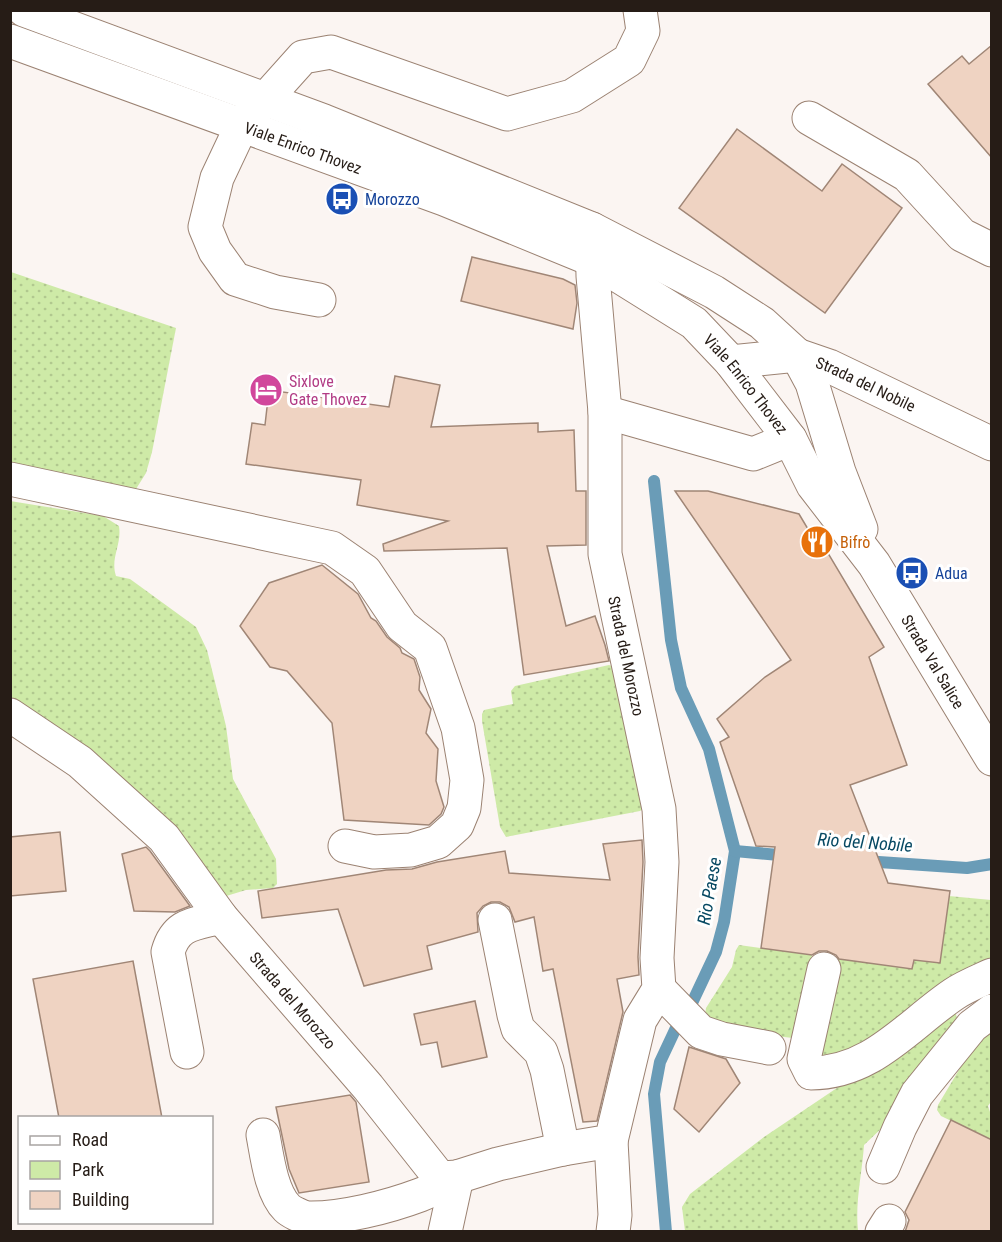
<svg xmlns="http://www.w3.org/2000/svg" width="1002" height="1242" font-family="'Roboto Condensed',sans-serif">
<style>
.green{fill:url(#green-dots)}
.lines{fill:none;stroke-linecap:round;stroke-linejoin:round}
.stream{stroke:#6a9cb7;stroke-width:12}
.building{fill:#efd3c2;stroke:#a08676;stroke-width:1.5}
.minor-casing{stroke:#9b8272;stroke-width:35}
.minor{stroke:#fff;stroke-width:33}
.labels{text-anchor:middle;dominant-baseline:central;stroke-width:6;stroke-linejoin:round;paint-order:stroke}
.street-label{font-size:16px;fill:#261c16;stroke:#fff}
.transit-label{font-size:16px;fill:#164399;stroke:#fff;text-anchor:start}
.hotel-label{font-size:16px;fill:#b23c85;stroke:#fff;text-anchor:start}
.food-label{font-size:16px;fill:#c56008;stroke:#fff;text-anchor:start}
.water-label{font-size:18px;font-style:italic;fill:#074963;stroke:#fff}
</style>
<defs>
<pattern id="green-dots" width="8" height="8" patternUnits="userSpaceOnUse" patternTransform="scale(1.5)"><rect width="8" height="8" fill="#ceeaa7"/><path d="M2 2h.1M6 6h.1" fill="none" stroke="#b1c88f" stroke-width="1.8" stroke-linecap="round"/></pattern>
</defs>
<rect width="100%" height="100%" fill="#fbf5f2"/>
<g class="green">
<path d="M 11,272 L 176,328 L 152,452 L 146,473 L 136,489 L 118,488 L 11,462 Z"/>
<path d="M 10,501 L 103,516 L 119,526 C 122,545 110,558 116,576 L 130,579 L 196,627 L 207,650 L 226,726 L 233,779 L 276,859 L 277,884 L 273,888 L 246,890 L 223,897 L 30,710 L 11,697 Z"/>
<path d="M 609,665 L 615,667 L 644,808 L 640,811 L 506,837 L 500,827 L 482,721 L 482,714 L 484,710 L 513,704 L 511,691 L 515,686 Z"/>
<path d="M 949,896 L 991,900 L 991,965 L 829,1066 L 818,1055 L 838,958 L 912,969 L 914,960 L 939,963 Z"/>
<path d="M 739,945 L 812,955 L 799,1031 L 793,1038 L 731,1031 L 705,1015 L 706,1008 L 732,967 L 736,950 Z"/>
<path d="M 947,1014 L 956,1014 L 958,1026 L 885,1125 L 864,1145 C 862,1174 855,1202 858,1231 L 685,1231 L 682,1207 L 690,1194 L 764,1137 Z"/>
<path d="M 991,1028 L 992,1100 L 988,1106 L 991,1115 L 991,1140 L 941,1116 L 937,1110 L 938,1105 L 978,1038 Z"/>
</g>
<g class="lines">
<g class="stream">
<path d="M 654,481 L 671,640 L 681,688 L 709,749 L 735,851 L 724,922 L 716,952 L 692,1003 L 675,1030 L 660,1062 L 654,1094 L 666,1232"/>
<path d="M 735,851 L 790,856"/>
<path d="M 864,861 L 967,868 L 992,864"/>
</g>
</g>
<g class="building">
<path d="M 992,45 L 992,158 L 928,84 L 962,56 L 969,64 Z"/>
<path d="M 737,129 L 822,191 L 842,164 L 902,208 L 825,313 L 679,208 Z"/>
<path d="M 472,257 L 563,279 L 575,285 L 577,303 L 573,329 L 461,301 Z"/>
<path d="M 395,376 L 440,385 L 431,427 L 538,423 L 538,432 L 574,430 L 576,491 L 586,491 L 586,545 L 547,546 L 566,626 L 595,616 L 605,645 L 609,661 L 524,675 L 507,548 L 384,551 L 383,544 L 448,521 L 357,505 L 361,480 L 246,464 L 252,423 L 265,425 L 269,390 L 389,407 Z"/>
<path d="M 675,491 L 708,491 L 799,514 L 818,546 L 822,543 L 884,647 L 869,657 L 907,765 L 850,785 L 888,883 L 950,891 L 940,963 L 914,960 L 912,969 L 839,959 L 836,955 L 827,951 L 819,951 L 812,955 L 761,948 L 775,847 L 756,846 L 720,742 L 729,737 L 717,719 L 765,677 L 791,660 Z"/>
<path d="M 322,565 L 358,594 L 371,618 L 376,621 L 387,637 L 400,648 L 402,653 L 414,659 L 420,677 L 419,690 L 431,709 L 426,733 L 438,749 L 436,781 L 444,807 L 441,814 L 429,825 L 344,820 L 332,723 L 287,671 L 270,667 L 240,626 L 269,583 Z"/>
<path d="M 60,832 L 66,891 L 10,896 L 10,837 Z"/>
<path d="M 642,840 L 643,862 L 638,957 L 639,975 L 617,979 L 623,1012 L 597,1121 L 583,1122 L 553,969 L 543,971 L 534,917 L 515,922 L 509,907 L 500,902 L 491,902 L 483,906 L 477,913 L 478,932 L 427,946 L 432,969 L 364,986 L 338,909 L 262,918 L 258,891 L 386,870 L 412,869 L 437,862 L 505,851 L 509,873 L 610,880 L 603,844 Z"/>
<path d="M 146,847 L 150,851 L 190,906 L 175,912 L 134,911 L 122,854 Z"/>
<path d="M 133,961 L 162,1118 L 59,1118 L 33,979 Z"/>
<path d="M 475,1001 L 487,1057 L 442,1067 L 437,1042 L 421,1045 L 414,1014 Z"/>
<path d="M 689,1047 L 726,1059 L 740,1083 L 699,1132 L 674,1109 Z"/>
<path d="M 350,1095 L 356,1102 L 369,1182 L 299,1193 L 289,1169 L 276,1107 Z"/>
<path d="M 951,1120 L 992,1140 L 992,1232 L 905,1232 L 909,1220 L 905,1212 Z"/>
</g>
<g class="lines">
<defs>
<g id="minor">
<path d="M 24,10 L 324,121 L 592,229 L 714,292 L 762,323 L 797,355 L 812,383 L 839,472 L 861,529"/>
<path id="s1" d="M 10,41 L 444,199 L 593,260 L 694,323 L 731,362 L 790,439 L 813,485 L 874,564 L 992,759"/>
<path d="M 809,118 L 907,175 L 962,235 L 992,250"/>
<path d="M 319,300 L 275,292 L 235,279 L 215,251 L 205,227 L 217,178 L 242,125 L 303,57 L 331,52 L 507,114 L 572,96 L 629,60 L 643,31 L 640,10"/>
<path id="s2" d="M 731,362 L 797,355 L 829,366 L 992,444"/>
<path d="M 605,412 L 753,454 L 790,439"/>
<path d="M 10,479 L 332,548 L 365,571 L 402,626 L 430,648 L 458,728 L 467,780 L 464,808 L 457,825 L 438,842 L 411,850 L 374,852 L 345,846"/>
<path id="s3" d="M 10,715 L 80,762 L 164,838 L 221,917 L 368,1087 L 436,1173 L 442,1178 L 457,1177 L 498,1164 L 563,1149 L 611,1141 L 640,1020 L 659,989 L 657,958 L 662,862 L 659,809 L 605,554 L 605,412 L 593,276 L 592,229"/>
<path d="M 495,920 L 514,1015 L 518,1029 L 541,1052 L 547,1070 L 563,1149"/>
<path d="M 824,969 L 804,1059 L 811,1073 C 872,1073 908,1025 954,994 C 966,986 979,981 992,975"/>
<path d="M 659,989 L 701,1032 L 722,1039 L 769,1048"/>
<path d="M 187,1052 L 168,952 C 176,923 195,924 221,917"/>
<path d="M 263,1135 C 267,1156 271,1192 287,1208 C 291,1212 302,1217 307,1218 C 341,1219 388,1207 420,1195 C 433,1190 445,1183 457,1177"/>
<path d="M 611,1141 L 615,1215 L 613,1232"/>
<path d="M 883,1167 L 900,1127 L 917,1094 L 972,1026 L 992,1011"/>
<path d="M 445,1232 L 457,1177"/>
<path d="M 882,1232 L 889,1221"/>
</g>
</defs>
<use href="#minor" class="minor-casing"/>
<use href="#minor" class="minor"/>
</g>
<defs>
<symbol id="bus-disc" viewBox="-11 -11 22 22"><circle r="9.5" fill="#1a4fb4" stroke="#fff"/><path d="M-5-6H5V4H4V6H2V4H-2V6H-4V4H-5ZM-3.5-4V0h7V-4ZM-3.5 1.2v1.5H-2V1.2ZM2 1.2v1.5H3.5V1.2Z" fill="#fff"/></symbol>
<symbol id="hotel-disc" viewBox="-11 -11 22 22"><circle r="9.5" fill="#d1479c" stroke="#fff"/><path d="M-6-4.5h1.5V1H6V5H4.5V3h-9V5H-6ZM-4 0a1.8 1.8 0 1 1 3.6 0ZM.5 0V-2.5h3Q6-2.5 6 0Z" fill="#fff"/></symbol>
<symbol id="restaurant-disc" viewBox="-11 -11 22 22"><circle r="9.5" fill="#e8710a" stroke="#fff"/><path d="M-5-6h1v4h1v-4h1v4h1v-4h1v5L-1.5 .5V6h-2V.5L-5-1ZM5-6V6H3V1.5H1.5Q1.5-4 5-6Z" fill="#fff"/></symbol>
</defs>
<g fill-rule="evenodd">
<use href="#bus-disc" x="323" y="180" width="38" height="38"/>
<use href="#hotel-disc" x="247" y="371" width="38" height="38"/>
<use href="#restaurant-disc" x="798" y="523" width="38" height="38"/>
<use href="#bus-disc" x="893" y="554" width="38" height="38"/>
</g>
<g class="labels">
<g class="street-label">
<text stroke="none"><textPath href="#s1" startOffset="312">Viale Enrico Thovez</textPath></text>
<text stroke="none"><textPath href="#s2" startOffset="141">Strada del Nobile</textPath></text>
<text stroke="none"><textPath href="#s1" startOffset="822">Viale Enrico Thovez</textPath></text>
<text transform="translate(626 656) rotate(78)">Strada del Morozzo</text>
<text stroke="none"><textPath href="#s1" startOffset="1158">Strada Val Salice</textPath></text>
<text stroke="none"><textPath href="#s3" startOffset="405">Strada del Morozzo</textPath></text>
</g>
<g class="transit-label">
<text x="365" y="199">Morozzo</text>
<text x="935" y="573">Adua</text>
</g>
<g class="hotel-label">
<text x="289" y="381">Sixlove<tspan x="289" dy="18">Gate Thovez</tspan></text>
</g>
<g class="food-label">
<text x="840" y="542">Bifrò</text>
</g>
<g class="water-label">
<text transform="translate(865 842) rotate(4)">Rio del Nobile</text>
<text transform="translate(709 891) rotate(-80)">Rio Paese</text>
</g>
</g>
<rect width="1002" height="1242" fill="none" stroke="#261c16" stroke-width="24"/>
<rect x="18" y="1116" width="195" height="108" fill="#ffffff" stroke="#a8a4a2" stroke-width="1.5"/>
<rect x="30" y="1136" width="30" height="9" fill="#ffffff" stroke="#a8a4a2" stroke-width="1.5"/>
<text x="72" y="1146" font-size="18" fill="#261c16">Road</text>
<rect x="30" y="1161" width="30" height="18" fill="#ceeaa7" stroke="#a8a4a2" stroke-width="1.5"/>
<text x="72" y="1176" font-size="18" fill="#261c16">Park</text>
<rect x="30" y="1191" width="30" height="18" fill="#efd3c2" stroke="#a8a4a2" stroke-width="1.5"/>
<text x="72" y="1206" font-size="18" fill="#261c16">Building</text>
</svg>
